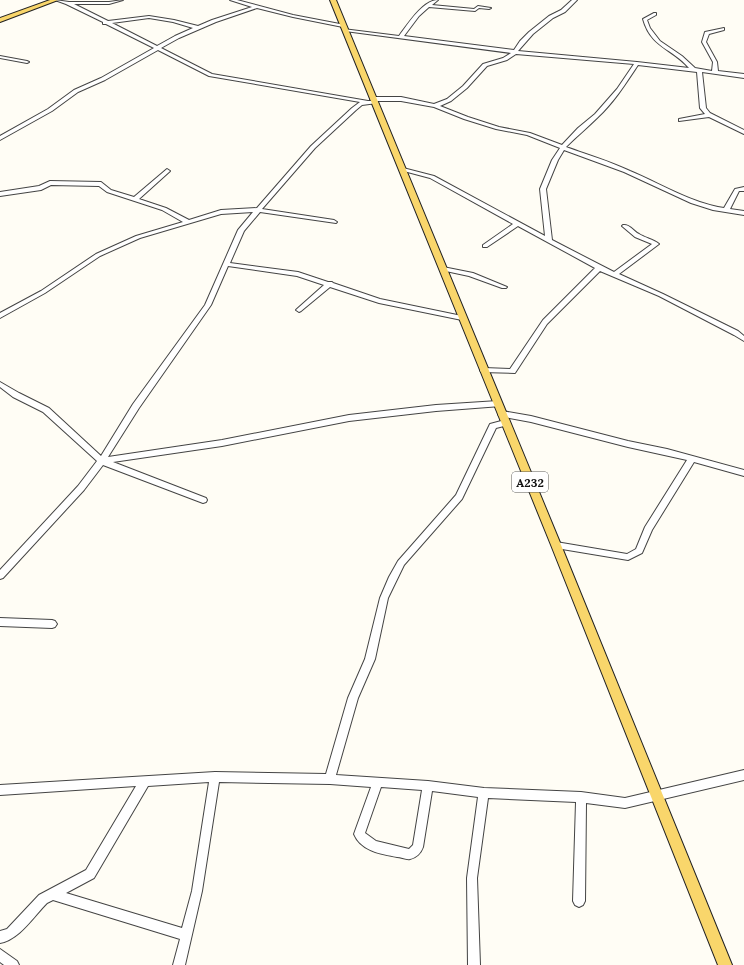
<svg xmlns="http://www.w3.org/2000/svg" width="744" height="965" font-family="Lora,serif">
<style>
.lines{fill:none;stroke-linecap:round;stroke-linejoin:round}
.minor-casing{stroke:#444;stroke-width:2}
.major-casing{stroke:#222;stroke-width:2}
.minor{fill:#fff;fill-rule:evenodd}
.major{fill:#f9d66b;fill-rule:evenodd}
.labels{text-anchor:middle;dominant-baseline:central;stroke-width:4;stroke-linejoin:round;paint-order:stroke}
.shield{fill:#fff;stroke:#585858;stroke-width:1}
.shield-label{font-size:12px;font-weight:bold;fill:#111}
</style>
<rect width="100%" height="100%" fill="#fffdf5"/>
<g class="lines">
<defs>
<g id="minor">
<path d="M 55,0 L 69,2 L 109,2 L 123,0 L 109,4 L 74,4 L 108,21 L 149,16 L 174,20 L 198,26 L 212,20 L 252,7 L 230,0 L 237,0 L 293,15 L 345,25 L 345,27 L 343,27 L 293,17 L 257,8 L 216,22 L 179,38 L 161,48 L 212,74 L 368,101 L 374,101 L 370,99 L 373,97 L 401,97 L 434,104 L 447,99 L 463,86 L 483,64 L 503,58 L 511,53 L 345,31 L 343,31 L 343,29 L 399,36 C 408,24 423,0 438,0 L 432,5 L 474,9 L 478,6 L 491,8 L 489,9 L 479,8 L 475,11 L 429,7 L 419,16 L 404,36 L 514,50 L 520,41 L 529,32 L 549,16 L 561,10 L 572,0 L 577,0 L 565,12 L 553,18 L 533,34 L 518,51 L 637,62 L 689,68 C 672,48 651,48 643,19 L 654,13 L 656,13 L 656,15 L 647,20 L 650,28 L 660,41 L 682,56 L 695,68 L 712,71 L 713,62 L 702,42 L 705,32 L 724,28 L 724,30 L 709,34 L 706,42 L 717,62 L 718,71 L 744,74 L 744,78 L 702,72 L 706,108 L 710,113 L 744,130 L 744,134 L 709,117 L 679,121 L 679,119 L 705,114 L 700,108 L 697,72 L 638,65 C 626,83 614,102 598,117 C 588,127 577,136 566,147 C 588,155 609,161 630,171 C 661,184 691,203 724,208 L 735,189 L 744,187 L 744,191 L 739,191 L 730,209 L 744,211 L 744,215 L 713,210 L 691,203 L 624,172 L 564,150 L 558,160 L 546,189 L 552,240 L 614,272 L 652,244 L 635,237 L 622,226 L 623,225 C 630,224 633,231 639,234 C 645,238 653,239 659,244 L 619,274 L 663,294 L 738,331 L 744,336 L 744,341 L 734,335 L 659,296 L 600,271 L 547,324 L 515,373 L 481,372 L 480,370 L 481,368 L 484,368 L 510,369 L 543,320 L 595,268 L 518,226 L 487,247 L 483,247 L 483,245 L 513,224 L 430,178 L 400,170 L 403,168 L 434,176 L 545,236 L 540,189 L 552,160 L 560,148 L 527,135 L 496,129 L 464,119 L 434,107 L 401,101 L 376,101 L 378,102 L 377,103 L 362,105 L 356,110 L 315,148 L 262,209 L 334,220 L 337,222 L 336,223 L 260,212 L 244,231 L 230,263 L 298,272 L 328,282 L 332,282 L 333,283 L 380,299 L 462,316 L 464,317 L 464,319 L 462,320 L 379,303 L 330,287 L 301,311 L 299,312 L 296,310 L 297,309 L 324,285 L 297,276 L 228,266 L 211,305 L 139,408 L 108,457 L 222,440 L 349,415 L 436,405 L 498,401 L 501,402 L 502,404 L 501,406 L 436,411 L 349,421 L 222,446 L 113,462 L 206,498 L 207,500 L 206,502 L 203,503 L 103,465 L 84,490 L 3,578 L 0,579 L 0,570 L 78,486 L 97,461 L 43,412 L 13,397 L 0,387 L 0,382 L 19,393 L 49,408 L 101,456 L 133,404 L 205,305 L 238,230 L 253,212 L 221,214 L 140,238 L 100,256 L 45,293 L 0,318 L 0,313 L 41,291 L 96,254 L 136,236 L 183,222 L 162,210 L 107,192 L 99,186 L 51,185 L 41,190 L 0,196 L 0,192 L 39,186 L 50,181 L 101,182 L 111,190 L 134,197 L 167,169 L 170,171 L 169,172 L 139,199 L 166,208 L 189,220 L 221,210 L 257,208 L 311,146 L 352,108 L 360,102 L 209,76 L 158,50 L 105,80 L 78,92 L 52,111 L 0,140 L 0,136 L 48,109 L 74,90 L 101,78 L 154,48 L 106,24 L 103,24 L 103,22 L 66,4 ZM 149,18 L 173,22 L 193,28 L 175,36 L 157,46 L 112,23 ZM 516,54 L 634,64 L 617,89 L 595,114 L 578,128 L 562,145 L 530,133 L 499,127 L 468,117 L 440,106 L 451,101 L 467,88 L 487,66 L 507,60 Z"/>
<path d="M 0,56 L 27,61 L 29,62 L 27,63 L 0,58 Z"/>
<path d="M 443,267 L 473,273 L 507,287 L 506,288 L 502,288 L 469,276 L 441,270 L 441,268 Z"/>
<path d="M 502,411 L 531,416 L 628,441 L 667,449 L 744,470 L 744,476 L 694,462 L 652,530 L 642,553 L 628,560 L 556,548 L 553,547 L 552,545 L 553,543 L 556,542 L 627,554 L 636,549 L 645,527 L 687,460 L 628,447 L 531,422 L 499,416 L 498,414 Z"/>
<path d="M 505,420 L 509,423 L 508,425 L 496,428 L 462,499 L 404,565 L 388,598 L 375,659 L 358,698 L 336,775 L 428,781 L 484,788 L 581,792 L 625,798 L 744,770 L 744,780 L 625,808 L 586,803 L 585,901 L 583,905 L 579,907 L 575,905 L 573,901 L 576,802 L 488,798 L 477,878 L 480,965 L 468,965 L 467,878 L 478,797 L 432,791 L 423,847 C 421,853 416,858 410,859 C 406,860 401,857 397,857 C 381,854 361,851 354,834 L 371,787 L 330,784 L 219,782 L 202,891 L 185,965 L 173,965 L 180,939 L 53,900 L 47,903 C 34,916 19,940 0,943 L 0,931 L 7,929 L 39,895 L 86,870 L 136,786 L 0,795 L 0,785 L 215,772 L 326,774 L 348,698 L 365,659 L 380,598 L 389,577 L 398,561 L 456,495 L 490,424 ZM 209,782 L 192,891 L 182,928 L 66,893 L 94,878 L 148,786 ZM 381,787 L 422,790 L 413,845 L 409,849 L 376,841 L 365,833 Z"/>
<path d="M 0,618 L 52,620 L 55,621 L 57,624 L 55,627 L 52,628 L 0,626 Z"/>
<path d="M 0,949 L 17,961 L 19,965 L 4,965 L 0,962 Z"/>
</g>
<g id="major">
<path d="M 50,0 L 58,0 L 0,22 L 0,18 Z"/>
<path d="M 330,0 L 336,0 L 561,545 L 732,965 L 718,965 L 551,545 Z"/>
</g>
</defs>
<use href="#minor" class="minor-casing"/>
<use href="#major" class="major-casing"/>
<use href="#minor" class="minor"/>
<use href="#major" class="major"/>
</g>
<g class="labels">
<rect class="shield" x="512" y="472" width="36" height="20" rx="3"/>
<g class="shield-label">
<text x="530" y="482">A232</text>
</g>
</g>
</svg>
